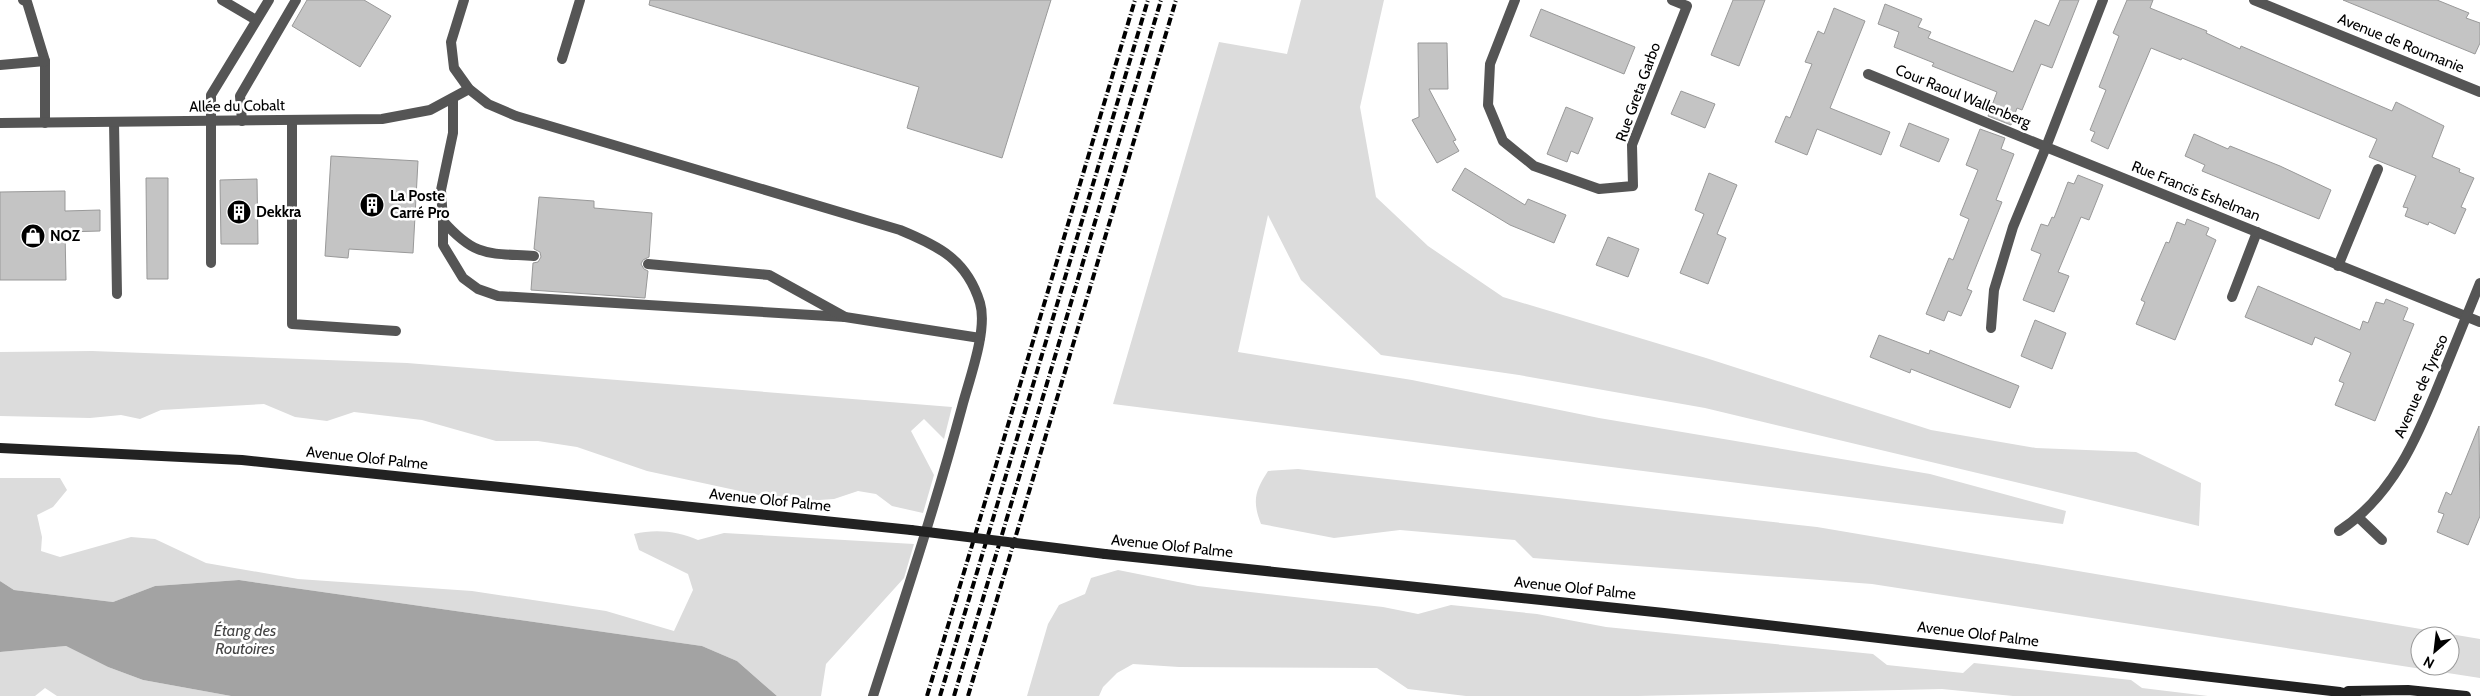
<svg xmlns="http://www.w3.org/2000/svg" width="2480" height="696" font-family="Cabin,sans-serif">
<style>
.green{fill:#dcdcdc;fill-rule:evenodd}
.water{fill:#a3a3a3}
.building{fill:#c4c4c4;stroke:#999}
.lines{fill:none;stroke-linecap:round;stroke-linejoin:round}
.service{stroke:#555;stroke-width:10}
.minor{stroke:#555;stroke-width:10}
.secondary{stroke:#222;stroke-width:10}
.rail{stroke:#000;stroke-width:4;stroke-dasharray:8 2.5 1 2.5;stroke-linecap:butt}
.secondary-bridge{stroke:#222;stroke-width:10}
.labels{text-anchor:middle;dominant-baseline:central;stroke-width:5;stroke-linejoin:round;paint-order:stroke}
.street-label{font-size:15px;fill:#000;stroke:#fff}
.poi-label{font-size:15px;font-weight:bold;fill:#000;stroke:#fff;text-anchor:start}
.water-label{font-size:16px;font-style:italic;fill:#444;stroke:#fff}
</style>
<rect width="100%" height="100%" fill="#fff"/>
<g class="green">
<path d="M 1301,0 L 1384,0 L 1360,107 L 1376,197 L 1428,246 L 1503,297 L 1706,358 L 1931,430 L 2036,448 L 2136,452 L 2201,483 L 2199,526 L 1705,408 L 1519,375 L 1381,355 L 1301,280 L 1268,215 L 1238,352 L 1412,380 L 1599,418 L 1930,474 L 2066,511 L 2063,524 L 1113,404 L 1219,42 L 1287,54 Z"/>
<path d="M 92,351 L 407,363 L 952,407 L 944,439 L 924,419 L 911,431 L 934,475 L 923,513 L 892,506 L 876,494 L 858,491 L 834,499 L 790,502 L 647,471 L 577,447 L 538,441 L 496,441 L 422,420 L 354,412 L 327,421 L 295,417 L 264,404 L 161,410 L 140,419 L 121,415 L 90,418 L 0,416 L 0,352 Z"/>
<path d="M 1298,469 L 1817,527 L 2480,639 L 2480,678 L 1872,584 L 1533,558 L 1515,540 L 1400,530 L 1334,538 L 1261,524 C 1252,501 1255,491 1268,471 ZM 2420,636 L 2450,636 L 2450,666 L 2420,666 Z"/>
<path d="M 0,478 L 60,478 L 67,490 L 53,507 L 37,515 L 42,537 L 41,551 L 60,557 L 131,537 L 155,539 L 206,563 L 298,579 L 472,591 L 606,611 L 674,631 L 693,590 L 688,574 L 639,550 L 634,534 C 655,529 678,531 698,540 L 724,533 L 914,544 L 904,578 L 826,664 L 821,696 L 777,696 L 737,661 L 702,646 L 239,580 L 155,586 L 113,602 L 14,590 L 0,581 Z"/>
<path d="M 1118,570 L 1198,586 L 1383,607 L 1418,614 L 1451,605 L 1537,614 L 1606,627 L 1873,654 L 1887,665 L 1963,673 L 1974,663 L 2131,680 L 2142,688 L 2208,696 L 2013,696 L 1942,689 L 1638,696 L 1466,696 L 1408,689 L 1377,668 L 1179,667 L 1133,664 L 1117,673 L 1103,687 L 1099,696 L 1027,696 L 1048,624 L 1059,605 L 1085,594 L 1091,578 Z"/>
<path d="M 66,646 L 108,667 L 143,680 L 231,696 L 57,696 L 45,688 L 35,696 L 0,696 L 0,652 Z"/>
</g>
<path class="water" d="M 239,580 L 702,646 L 737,661 L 777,696 L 231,696 L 143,680 L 108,667 L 66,646 L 0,652 L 0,581 L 14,590 L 113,602 L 155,586 Z"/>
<g class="building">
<path d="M 307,0 L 364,0 L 391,16 L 360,67 L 292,26 Z"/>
<path d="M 650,0 L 1051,0 L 1002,158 L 907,128 L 919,87 L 649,5 Z"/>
<path d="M 1733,0 L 1765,0 L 1739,66 L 1711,55 Z"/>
<path d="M 2060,0 L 2079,0 L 2052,68 L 2041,64 L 2022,110 L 2017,108 L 2011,125 L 1988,116 L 1997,92 L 1932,66 L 1934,63 L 1894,47 L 1899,32 L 1878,24 L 1885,4 L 1922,19 L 1918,27 L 1931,32 L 1928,38 L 2013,72 L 2035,20 L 2049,26 Z"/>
<path d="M 2127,0 L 2153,0 L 2150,8 L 2207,31 L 2206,33 L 2240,49 L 2241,46 L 2271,59 L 2392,111 L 2396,102 L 2444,126 L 2432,157 L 2460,169 L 2459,172 L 2474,178 L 2461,207 L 2466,209 L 2455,234 L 2429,222 L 2428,225 L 2405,216 L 2408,208 L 2403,207 L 2416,176 L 2369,157 L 2377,139 L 2182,58 L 2181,60 L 2151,48 L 2108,149 L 2091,141 L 2095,132 L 2090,130 L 2106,90 L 2099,87 L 2119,36 L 2113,33 Z"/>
<path d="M 2343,0 L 2437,0 L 2469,13 L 2466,18 L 2480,23 L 2480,43 L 2475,54 Z"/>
<path d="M 1834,8 L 1865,21 L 1830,108 L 1890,132 L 1881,155 L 1817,129 L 1807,155 L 1775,142 L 1786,116 L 1790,118 L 1812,64 L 1805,62 L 1818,31 L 1824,34 Z"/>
<path d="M 1541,9 L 1635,47 L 1624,74 L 1530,36 Z"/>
<path d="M 1418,43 L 1447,43 L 1448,89 L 1429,89 L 1456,140 L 1453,141 L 1459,151 L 1437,163 L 1412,120 L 1419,117 Z"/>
<path d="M 1681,91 L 1715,104 L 1705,128 L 1671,114 Z"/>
<path d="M 1566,107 L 1593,118 L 1578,154 L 1571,151 L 1567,162 L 1547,154 Z"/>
<path d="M 1909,123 L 1949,139 L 1939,162 L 1900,146 Z"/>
<path d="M 1980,129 L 2005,138 L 2001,149 L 2014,154 L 1996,200 L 2002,202 L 1967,289 L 1972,291 L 1961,316 L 1948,311 L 1944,321 L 1926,314 L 1949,258 L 1953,260 L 1969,219 L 1960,215 L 1978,170 L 1966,165 Z"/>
<path d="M 2194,134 L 2228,149 L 2230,146 L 2280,166 L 2331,190 L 2319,219 L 2202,171 L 2205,165 L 2185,156 Z"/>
<path d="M 331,156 L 418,161 L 413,253 L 349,249 L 348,258 L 325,256 Z"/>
<path d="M 1465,168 L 1525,205 L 1528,199 L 1566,215 L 1554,243 L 1510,225 L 1452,190 Z"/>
<path d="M 1709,173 L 1737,185 L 1717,234 L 1726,238 L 1708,284 L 1680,273 L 1704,214 L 1695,210 Z"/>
<path d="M 2078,175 L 2103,185 L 2089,220 L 2081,217 L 2058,272 L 2069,276 L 2054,312 L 2023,300 L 2041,254 L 2031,250 L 2041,224 L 2048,226 L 2052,217 L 2054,218 L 2068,182 L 2074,184 Z"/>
<path d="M 146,178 L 168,178 L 168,279 L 147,279 Z"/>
<path d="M 257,179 L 258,244 L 221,244 L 220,180 Z"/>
<path d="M 65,191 L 65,211 L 100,210 L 100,231 L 65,232 L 66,280 L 0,280 L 0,192 Z"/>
<path d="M 539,197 L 594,201 L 594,208 L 652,213 L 649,257 L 643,260 L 641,264 L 644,269 L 648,271 L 645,298 L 531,290 L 533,263 L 538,262 L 541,257 L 540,252 L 534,249 Z"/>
<path d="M 2187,219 L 2209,228 L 2206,235 L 2216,240 L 2175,340 L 2136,324 L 2145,302 L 2141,300 L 2166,242 L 2169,243 L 2177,222 L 2185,225 Z"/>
<path d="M 1608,237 L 1639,249 L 1628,277 L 1596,265 Z"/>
<path d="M 2258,286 L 2360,330 L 2363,321 L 2368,323 L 2376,302 L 2384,304 L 2386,299 L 2408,308 L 2403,320 L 2414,324 L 2375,421 L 2335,405 L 2344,383 L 2339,381 L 2351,353 L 2315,337 L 2312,345 L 2245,317 Z"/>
<path d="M 2035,320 L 2066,333 L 2052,369 L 2021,356 Z"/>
<path d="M 1879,335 L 1929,354 L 1930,350 L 2019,386 L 2010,408 L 1911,369 L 1910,373 L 1870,357 Z"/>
<path d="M 2479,426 L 2480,516 L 2468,545 L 2437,532 L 2444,514 L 2438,512 L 2446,492 L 2451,495 Z"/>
</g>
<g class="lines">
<g class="service">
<path d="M 23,0 L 27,2 L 45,61 L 45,123"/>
<path d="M 222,0 L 256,20"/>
<path d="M 562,59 L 580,0"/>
<path d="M 0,65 L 45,61"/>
<path d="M 453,99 L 453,133 L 441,190 L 443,221 C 476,258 488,253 534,256"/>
<path d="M 292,120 L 292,324 L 396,331"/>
<path d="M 242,121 L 240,96 L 296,0"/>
<path d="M 114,122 L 117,294"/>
<path d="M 443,221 L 443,245 L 463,278 L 478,289 L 498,296 L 845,317"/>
<path d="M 211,263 L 211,95 L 269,0"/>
<path d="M 648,264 L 769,275 L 845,317 L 980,338"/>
<path d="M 2338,266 L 2378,169"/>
<path d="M 2232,297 L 2257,232"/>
</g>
<g class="minor">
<path d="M 464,0 L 451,42 L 454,68 L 469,89 L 488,104 L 516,116 L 900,230 C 939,246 967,260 980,303 C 988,330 969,380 962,407 C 936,504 904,600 873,696"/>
<path d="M 1515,0 L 1490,64 L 1488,105 L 1503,141 L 1534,166 L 1599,189 L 1633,186 L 1632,145 L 1687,6 L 1672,0"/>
<path d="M 2103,0 L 2046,147 L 2480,322"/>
<path d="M 2254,0 L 2480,92"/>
<path d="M 1868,74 L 2046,147 L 2013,227 L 1994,290 L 1991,328"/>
<path d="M 0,123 L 382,119 L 430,110 L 469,89"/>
<path d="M 2359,518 L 2382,540"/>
<path d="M 2339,531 C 2393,496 2418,436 2441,379 C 2454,347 2467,315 2480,283"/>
</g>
<g class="secondary">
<path d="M 0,448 L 242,460 L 911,530"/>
<path d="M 1105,554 L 1664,613 L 2340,692 L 2356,696"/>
<path d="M 2348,691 L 2408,690 L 2466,696"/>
</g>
<g class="rail">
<path d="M 927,696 L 1135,0"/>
<path d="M 940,696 L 1148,0"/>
<path d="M 954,696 L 1161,0"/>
<path d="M 968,696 L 1176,0"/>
</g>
<path class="secondary-bridge" d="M 911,530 L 1105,554"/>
</g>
<defs>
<symbol id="building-disc" viewBox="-11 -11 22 22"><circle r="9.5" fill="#000" stroke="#fff"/><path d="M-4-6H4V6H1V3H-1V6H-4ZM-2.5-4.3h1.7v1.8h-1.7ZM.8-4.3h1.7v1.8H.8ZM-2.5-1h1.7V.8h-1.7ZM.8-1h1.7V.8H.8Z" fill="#fff"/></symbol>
<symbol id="shop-disc" viewBox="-11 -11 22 22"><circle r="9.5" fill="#000" stroke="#fff"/><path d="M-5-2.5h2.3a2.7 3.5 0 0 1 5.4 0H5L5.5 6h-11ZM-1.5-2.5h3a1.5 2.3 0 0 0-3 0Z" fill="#fff"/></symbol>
</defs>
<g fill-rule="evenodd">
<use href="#building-disc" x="358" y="191" width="28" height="28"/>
<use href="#building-disc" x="225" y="198" width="28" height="28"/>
<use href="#shop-disc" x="19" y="222" width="28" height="28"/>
</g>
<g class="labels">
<g class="street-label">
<text transform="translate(2401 43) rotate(22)">Avenue de Roumanie</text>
<text transform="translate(1638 92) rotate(-70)">Rue Greta Garbo</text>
<text transform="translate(1963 96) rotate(22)">Cour Raoul Wallenberg</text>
<text transform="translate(237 106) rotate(-1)">Allée du Cobalt</text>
<text transform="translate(2196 191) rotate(22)">Rue Francis Eshelman</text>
<text transform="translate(2421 386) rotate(-66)">Avenue de Tyreso</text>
<text transform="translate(367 458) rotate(6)">Avenue Olof Palme</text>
<text transform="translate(770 500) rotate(6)">Avenue Olof Palme</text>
<text transform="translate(1172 546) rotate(6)">Avenue Olof Palme</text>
<text transform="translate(1575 588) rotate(6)">Avenue Olof Palme</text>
<text transform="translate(1978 634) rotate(7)">Avenue Olof Palme</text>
</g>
<g class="poi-label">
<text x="390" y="196">La Poste<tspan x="390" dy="17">Carré Pro</tspan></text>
<text x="256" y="212">Dekkra</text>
<text x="50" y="236">NOZ</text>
</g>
<g class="water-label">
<text x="245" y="630">Étang des<tspan x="245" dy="18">Routoires</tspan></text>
</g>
</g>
<g transform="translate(2435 651) rotate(208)"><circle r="24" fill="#ffffff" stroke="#999999"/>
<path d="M0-4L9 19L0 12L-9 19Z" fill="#000000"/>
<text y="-8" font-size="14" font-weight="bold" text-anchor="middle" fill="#000000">N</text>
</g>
</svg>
